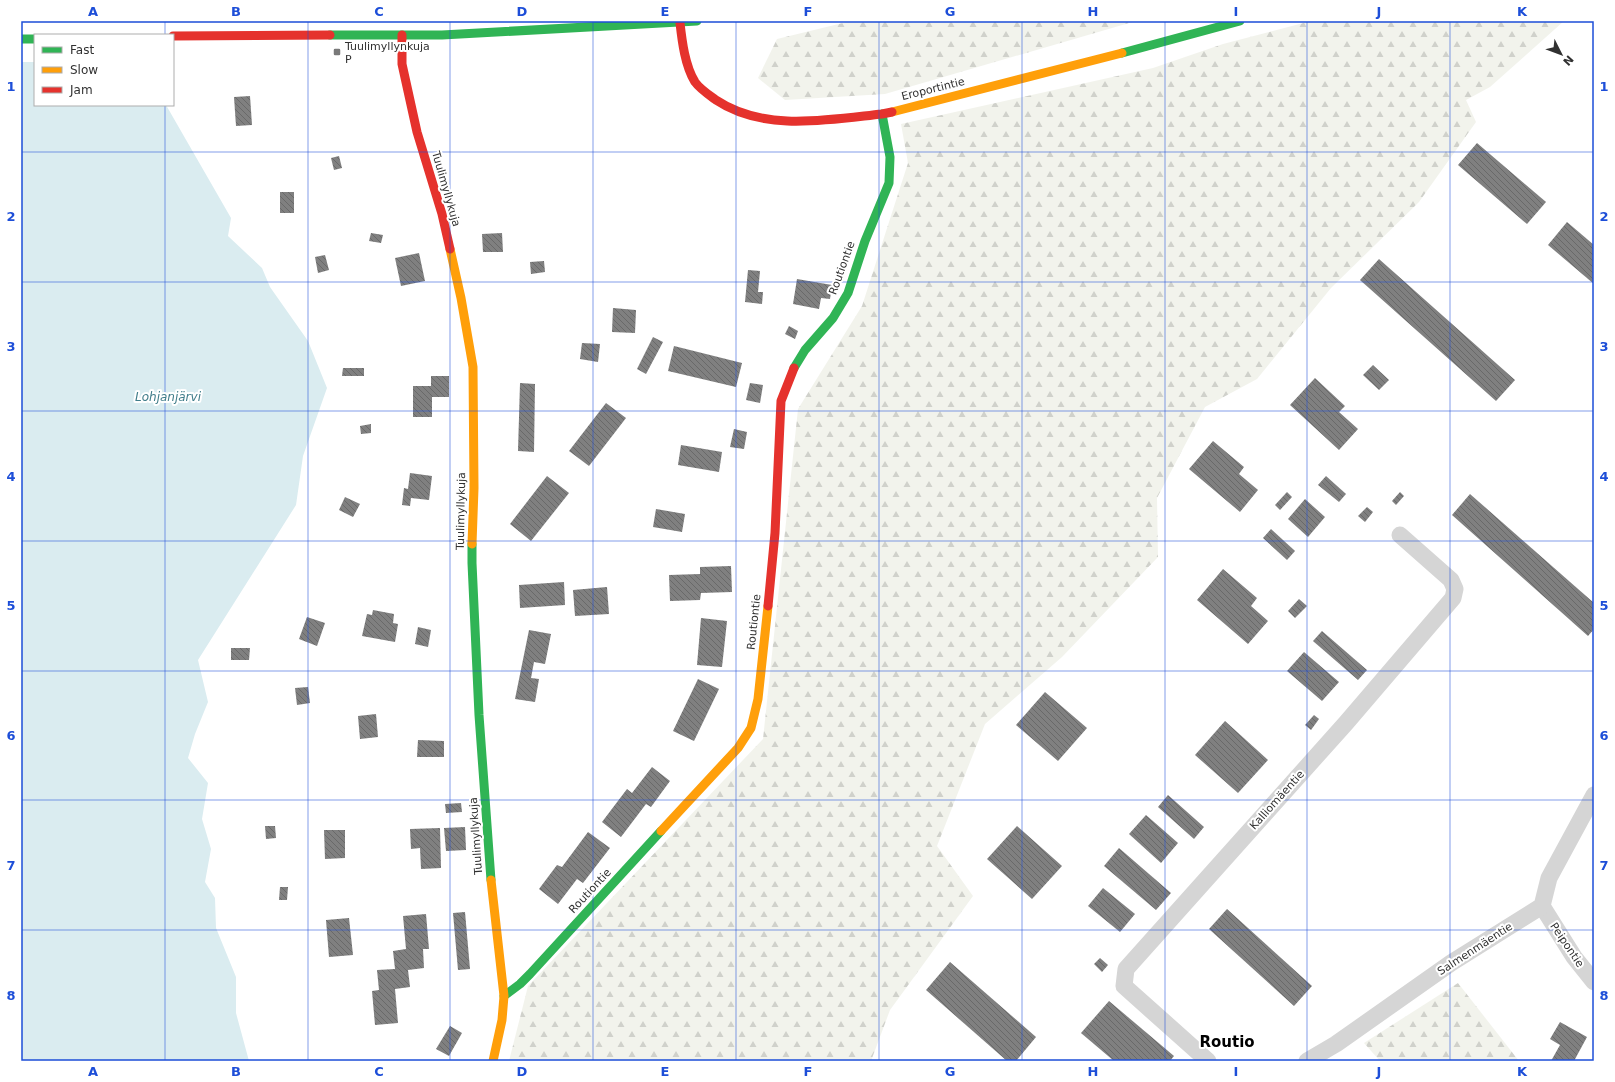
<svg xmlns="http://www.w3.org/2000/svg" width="1615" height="1082" font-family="'DejaVu Sans',sans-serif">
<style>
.forest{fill:url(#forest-firs)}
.water{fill:#daecf0}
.pier{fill:#fff}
.building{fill:url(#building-back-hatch)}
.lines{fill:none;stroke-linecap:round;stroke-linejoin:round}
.street{stroke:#d5d5d5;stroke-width:17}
.fast{stroke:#30b455;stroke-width:9}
.slow{stroke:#ff9f0a;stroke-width:9}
.jam{stroke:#e5322d;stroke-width:9}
.grid{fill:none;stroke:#1d4ed8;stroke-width:1;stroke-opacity:0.55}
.poi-dot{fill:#797979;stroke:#fff;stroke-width:1.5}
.labels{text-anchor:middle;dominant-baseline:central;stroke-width:4;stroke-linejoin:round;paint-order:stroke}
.poi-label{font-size:11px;fill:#313131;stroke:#fff;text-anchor:start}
.street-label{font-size:11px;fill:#313131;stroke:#fff}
.water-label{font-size:12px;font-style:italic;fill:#407d8a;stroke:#fff}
.district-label{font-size:15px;font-weight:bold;fill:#000;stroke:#fff}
.neatline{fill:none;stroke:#1d4ed8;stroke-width:1.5}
.grid-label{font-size:13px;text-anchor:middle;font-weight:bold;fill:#1d4ed8}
</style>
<defs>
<pattern id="forest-firs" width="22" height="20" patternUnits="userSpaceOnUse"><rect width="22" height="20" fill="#f2f3ec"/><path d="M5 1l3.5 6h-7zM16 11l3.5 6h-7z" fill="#d0d1cb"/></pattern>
<pattern id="building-back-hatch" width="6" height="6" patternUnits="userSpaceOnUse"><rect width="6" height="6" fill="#808080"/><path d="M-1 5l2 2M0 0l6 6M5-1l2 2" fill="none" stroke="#696969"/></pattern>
</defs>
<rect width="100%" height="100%" fill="#fff"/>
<g class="forest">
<path d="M 851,21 L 1136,21 L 885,94 L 785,100 L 758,78 L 777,39 Z"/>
<path d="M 1311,21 L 1564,21 L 1490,87 L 1466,100 L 1476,122 L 1419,202 L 1331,288 L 1257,379 L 1205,407 L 1157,498 L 1158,557 L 1062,657 L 985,724 L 937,846 L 973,896 L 890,1010 L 871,1061 L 509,1061 L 528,986 L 763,739 L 798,409 L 862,306 L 908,163 L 901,124 L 1153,68 L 1223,44 Z"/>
<path d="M 1458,983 L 1519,1061 L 1380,1061 L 1364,1043 Z"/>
</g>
<path class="water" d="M 21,21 L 35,35 L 35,105 L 166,105 L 231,218 L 228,236 L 262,268 L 270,287 L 308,341 L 327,388 L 303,456 L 296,505 L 198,660 L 208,702 L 195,734 L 188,758 L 208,783 L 202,819 L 211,849 L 205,882 L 215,898 L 216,928 L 236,977 L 236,1013 L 249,1061 L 21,1061 Z"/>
<path class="pier" d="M 21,21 L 140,21 L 142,35 L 35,35 L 35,62 L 21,62 Z"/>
<g class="building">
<path d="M 250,96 L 252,125 L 236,126 L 234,97 Z"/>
<path d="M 1477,143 L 1546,202 L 1527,224 L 1458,165 Z"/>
<path d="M 339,156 L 342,168 L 334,170 L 331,158 Z"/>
<rect x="280" y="192" width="14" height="21"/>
<path d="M 1567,222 L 1594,245 L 1594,284 L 1548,245 Z"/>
<path d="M 371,233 L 383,235 L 381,243 L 369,241 Z"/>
<path d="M 502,233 L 503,252 L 483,252 L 482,234 Z"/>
<path d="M 419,253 L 425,281 L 401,286 L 395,258 Z"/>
<path d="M 325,255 L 329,270 L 318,273 L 315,257 Z"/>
<path d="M 1379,259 L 1515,380 L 1496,401 L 1360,280 Z"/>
<path d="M 544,261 L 545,272 L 531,274 L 530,262 Z"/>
<path d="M 748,270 L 760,271 L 758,292 L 763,292 L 762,304 L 745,302 Z"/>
<path d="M 797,279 L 832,285 L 830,299 L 821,298 L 819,309 L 793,304 Z"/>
<path d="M 613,308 L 636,310 L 635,333 L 612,332 Z"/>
<path d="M 789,326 L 798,331 L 795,339 L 785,334 Z"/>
<path d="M 653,337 L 663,342 L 646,374 L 637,369 Z"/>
<path d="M 582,343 L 600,344 L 598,362 L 580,359 Z"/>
<path d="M 674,346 L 742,363 L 736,387 L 668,371 Z"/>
<path d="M 1373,365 L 1389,380 L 1379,390 L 1363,375 Z"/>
<path d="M 343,368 L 364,368 L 364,376 L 342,376 Z"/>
<path d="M 431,376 L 449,376 L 449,397 L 432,397 L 432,417 L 413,417 L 413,386 L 431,386 Z"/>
<path d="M 1315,378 L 1345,406 L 1339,412 L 1358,429 L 1339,450 L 1290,405 Z"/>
<path d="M 520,383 L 535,384 L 534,452 L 518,451 Z"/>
<path d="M 750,383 L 763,385 L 760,403 L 746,400 Z"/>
<path d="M 606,403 L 626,418 L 589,466 L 569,451 Z"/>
<path d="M 371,424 L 371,433 L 361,434 L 360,426 Z"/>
<path d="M 734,429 L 747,432 L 744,449 L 730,447 Z"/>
<path d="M 1213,441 L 1244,467 L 1239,474 L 1258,490 L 1240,512 L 1189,469 Z"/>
<path d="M 681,445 L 722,452 L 719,472 L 678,465 Z"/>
<path d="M 410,473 L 432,476 L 429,500 L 411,498 L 410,506 L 402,505 L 404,488 L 408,489 Z"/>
<path d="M 547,476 L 569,493 L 531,541 L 510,524 Z"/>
<path d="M 1326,476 L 1346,494 L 1339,502 L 1318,485 Z"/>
<path d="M 1287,492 L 1292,497 L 1280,510 L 1275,505 Z"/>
<path d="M 1400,492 L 1404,496 L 1396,505 L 1392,501 Z"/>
<path d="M 1470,494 L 1594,603 L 1594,629 L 1588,636 L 1452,515 Z"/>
<path d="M 345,497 L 360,504 L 353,517 L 339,510 Z"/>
<path d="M 1305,499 L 1325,517 L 1308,537 L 1288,519 Z"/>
<path d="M 1367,507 L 1373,512 L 1365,522 L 1358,516 Z"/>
<path d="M 656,509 L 685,514 L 682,532 L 653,527 Z"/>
<path d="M 1271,529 L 1295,551 L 1287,560 L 1263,538 Z"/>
<path d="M 731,566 L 732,592 L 701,593 L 700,600 L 670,601 L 669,575 L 700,574 L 700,567 Z"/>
<path d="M 1223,569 L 1257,598 L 1251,606 L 1268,621 L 1248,644 L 1197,600 Z"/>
<path d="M 564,582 L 565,605 L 520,608 L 519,585 Z"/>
<path d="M 607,587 L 609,614 L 575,616 L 573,590 Z"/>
<path d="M 1299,599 L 1307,606 L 1295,618 L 1288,611 Z"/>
<path d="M 373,610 L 394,614 L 393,623 L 398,624 L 395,642 L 362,636 L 367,614 L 372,615 Z"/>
<path d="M 307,617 L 325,623 L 317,646 L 299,639 Z"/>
<path d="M 701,618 L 727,621 L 722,667 L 697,665 Z"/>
<path d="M 418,627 L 431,630 L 428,647 L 415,644 Z"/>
<path d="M 529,630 L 551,634 L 545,664 L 534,662 L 531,678 L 539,679 L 535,702 L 515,699 Z"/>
<path d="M 1322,631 L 1367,670 L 1358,680 L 1313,641 Z"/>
<path d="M 231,648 L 250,648 L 249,660 L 231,660 Z"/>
<path d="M 1304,652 L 1339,682 L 1322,701 L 1287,671 Z"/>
<path d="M 698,679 L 719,689 L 694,741 L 673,731 Z"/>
<path d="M 308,687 L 310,703 L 297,705 L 295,688 Z"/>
<path d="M 1045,692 L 1087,728 L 1058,761 L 1016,725 Z"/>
<path d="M 376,714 L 378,737 L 360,739 L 358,716 Z"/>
<path d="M 1314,715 L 1319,719 L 1311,730 L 1305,725 Z"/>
<path d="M 1225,721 L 1268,760 L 1238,793 L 1195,755 Z"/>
<path d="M 418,740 L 444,741 L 444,757 L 417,757 Z"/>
<path d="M 652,767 L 670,781 L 651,807 L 646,804 L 621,837 L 602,822 L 627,789 L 632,793 Z"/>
<path d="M 1168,795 L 1204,827 L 1194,839 L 1158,807 Z"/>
<path d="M 461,803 L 462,812 L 446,813 L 445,804 Z"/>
<path d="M 1146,815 L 1178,843 L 1161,863 L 1129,834 Z"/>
<path d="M 265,826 L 275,826 L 276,838 L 266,839 Z"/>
<path d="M 1017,826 L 1062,866 L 1032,899 L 987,859 Z"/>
<path d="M 465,827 L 466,850 L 446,851 L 444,828 Z"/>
<path d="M 440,828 L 441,868 L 421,869 L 420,848 L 411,849 L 410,829 Z"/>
<path d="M 324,830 L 345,830 L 345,858 L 325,859 Z"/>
<path d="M 588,832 L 610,848 L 583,883 L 577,879 L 558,904 L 539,889 L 557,865 L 562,867 Z"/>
<path d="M 1119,848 L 1171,893 L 1156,910 L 1104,866 Z"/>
<path d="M 280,887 L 288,887 L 287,900 L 279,900 Z"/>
<path d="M 1103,888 L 1135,914 L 1120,932 L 1088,906 Z"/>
<path d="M 1227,909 L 1312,986 L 1294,1006 L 1209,929 Z"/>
<path d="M 465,912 L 470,969 L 458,970 L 453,913 Z"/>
<path d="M 426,914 L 429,949 L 423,949 L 424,968 L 408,970 L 410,987 L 395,989 L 398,1023 L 375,1025 L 372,991 L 379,990 L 377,970 L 395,969 L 393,951 L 406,949 L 403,916 Z"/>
<path d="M 349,918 L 353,955 L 329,957 L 326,920 Z"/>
<path d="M 1100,958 L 1108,965 L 1102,972 L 1094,964 Z"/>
<path d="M 950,962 L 1036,1037 L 1016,1061 L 1007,1061 L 926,990 Z"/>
<path d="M 1109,1001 L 1174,1056 L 1170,1061 L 1114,1061 L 1081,1033 Z"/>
<path d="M 1560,1022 L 1587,1037 L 1574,1061 L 1551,1061 L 1560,1045 L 1550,1039 Z"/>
<path d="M 450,1026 L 462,1033 L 449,1056 L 436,1049 Z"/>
</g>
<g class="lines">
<g class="street">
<path d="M 1542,906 L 1574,957 L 1594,982"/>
<path d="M 1208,1061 L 1124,986 L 1126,969 L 1346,723 L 1453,598 L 1455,589 L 1451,580 L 1400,535"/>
<path d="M 1307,1061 L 1336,1044 L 1451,963 L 1542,906 L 1549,878 L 1594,795"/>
</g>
<g class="fast">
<path d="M 330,35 L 442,35 L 697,21"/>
<path d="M 21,39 L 35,39"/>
<path d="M 1122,53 L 1240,21"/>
<path d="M 794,368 L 805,350 L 833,318 L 848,293 L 865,241 L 889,183 L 890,157 L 882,114"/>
<path d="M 472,544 L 472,563 L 479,715 L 491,880"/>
<path d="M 504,996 L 520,984 L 530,974 L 661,831"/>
</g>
<g class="slow">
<path d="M 892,112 L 1122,53"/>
<path d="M 450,249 L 461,298 L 473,367 L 474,488 L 472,544"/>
<path d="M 661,831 L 738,748 L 751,728 L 758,699 L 768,606"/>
<path d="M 491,880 L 504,996 L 502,1020 L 493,1061"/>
</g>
<g class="jam">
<path d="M 680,23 C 682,41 685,66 695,82 C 700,89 709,95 716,100 C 764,132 827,120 882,114 L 892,112"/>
<path d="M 402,35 L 402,64 L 417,132 L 442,214 L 450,249"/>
<path d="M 173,36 L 330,35"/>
<path d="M 768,606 L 775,533 L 781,401 L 794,368"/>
</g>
</g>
<path class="grid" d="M 165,21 L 165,35M 308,21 L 308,1061M 450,21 L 450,1061M 593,21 L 593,1061M 736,21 L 736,1061M 879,21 L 879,1061M 1022,21 L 1022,1061M 1165,21 L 1165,1061M 1307,21 L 1307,1061M 1450,21 L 1450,1061M 165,105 L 165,1061M 21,152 L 1594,152M 21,282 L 1594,282M 21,411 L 1594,411M 21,541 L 1594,541M 21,671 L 1594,671M 21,800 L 1594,800M 21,930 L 1594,930"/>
<rect class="poi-dot" x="333" y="48" width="8" height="8" rx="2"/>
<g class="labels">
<g class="poi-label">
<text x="345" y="46">Tuulimyllynkuja<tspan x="345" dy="13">P</tspan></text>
</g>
<g class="street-label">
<text transform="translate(933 89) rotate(-14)">Eroportintie</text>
<text transform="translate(446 189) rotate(74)">Tuulimyllykuja</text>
<text transform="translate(842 268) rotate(-70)">Routiontie</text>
<text transform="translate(461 511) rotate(-89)">Tuulimyllykuja</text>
<text transform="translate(754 622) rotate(-84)">Routiontie</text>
<text transform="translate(1277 800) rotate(-48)">Kalliomäentie</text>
<text transform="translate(476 836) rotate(-94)">Tuulimyllykuja</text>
<text transform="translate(590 891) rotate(-47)">Routiontie</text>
<text transform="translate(1567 945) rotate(56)">Peipontie</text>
<text transform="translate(1475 949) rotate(-33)">Salmenmäentie</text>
</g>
<g class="water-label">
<text x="168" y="397">Lohjanjärvi</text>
</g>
<g class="district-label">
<text x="1227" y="1042">Routio</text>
</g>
</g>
<rect width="1615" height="1082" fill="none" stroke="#ffffff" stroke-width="44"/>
<rect x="34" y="34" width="140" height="72" fill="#ffffff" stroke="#adadad"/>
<rect x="42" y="47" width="20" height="6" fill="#30b455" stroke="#adadad"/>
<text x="70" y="54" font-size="12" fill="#313131">Fast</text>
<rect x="42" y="67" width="20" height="6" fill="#ff9f0a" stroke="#adadad"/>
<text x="70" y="74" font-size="12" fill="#313131">Slow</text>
<rect x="42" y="87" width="20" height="6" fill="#e5322d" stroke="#adadad"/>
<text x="70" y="94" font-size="12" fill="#313131">Jam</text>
<g transform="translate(1561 54) rotate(132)" stroke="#ffffff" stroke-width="3" paint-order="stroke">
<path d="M0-3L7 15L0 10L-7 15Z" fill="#313131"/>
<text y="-6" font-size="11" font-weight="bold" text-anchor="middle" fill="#313131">N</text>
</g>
<rect x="22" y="22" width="1571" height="1038" class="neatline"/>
<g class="grid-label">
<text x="93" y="16">A</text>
<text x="236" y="16">B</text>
<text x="379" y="16">C</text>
<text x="522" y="16">D</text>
<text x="665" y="16">E</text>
<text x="808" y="16">F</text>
<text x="950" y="16">G</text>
<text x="1093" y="16">H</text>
<text x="1236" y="16">I</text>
<text x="1379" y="16">J</text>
<text x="1522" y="16">K</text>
<text x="11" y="91">1</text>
<text x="1604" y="91">1</text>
<text x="11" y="221">2</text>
<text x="1604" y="221">2</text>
<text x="11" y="351">3</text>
<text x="1604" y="351">3</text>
<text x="11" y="481">4</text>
<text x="1604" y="481">4</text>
<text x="11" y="610">5</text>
<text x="1604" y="610">5</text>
<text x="11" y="740">6</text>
<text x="1604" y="740">6</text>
<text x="11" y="870">7</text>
<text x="1604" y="870">7</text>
<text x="11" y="1000">8</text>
<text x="1604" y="1000">8</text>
<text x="93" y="1076">A</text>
<text x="236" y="1076">B</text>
<text x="379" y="1076">C</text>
<text x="522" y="1076">D</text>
<text x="665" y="1076">E</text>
<text x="808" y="1076">F</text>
<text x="950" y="1076">G</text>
<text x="1093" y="1076">H</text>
<text x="1236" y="1076">I</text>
<text x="1379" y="1076">J</text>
<text x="1522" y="1076">K</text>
</g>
</svg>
